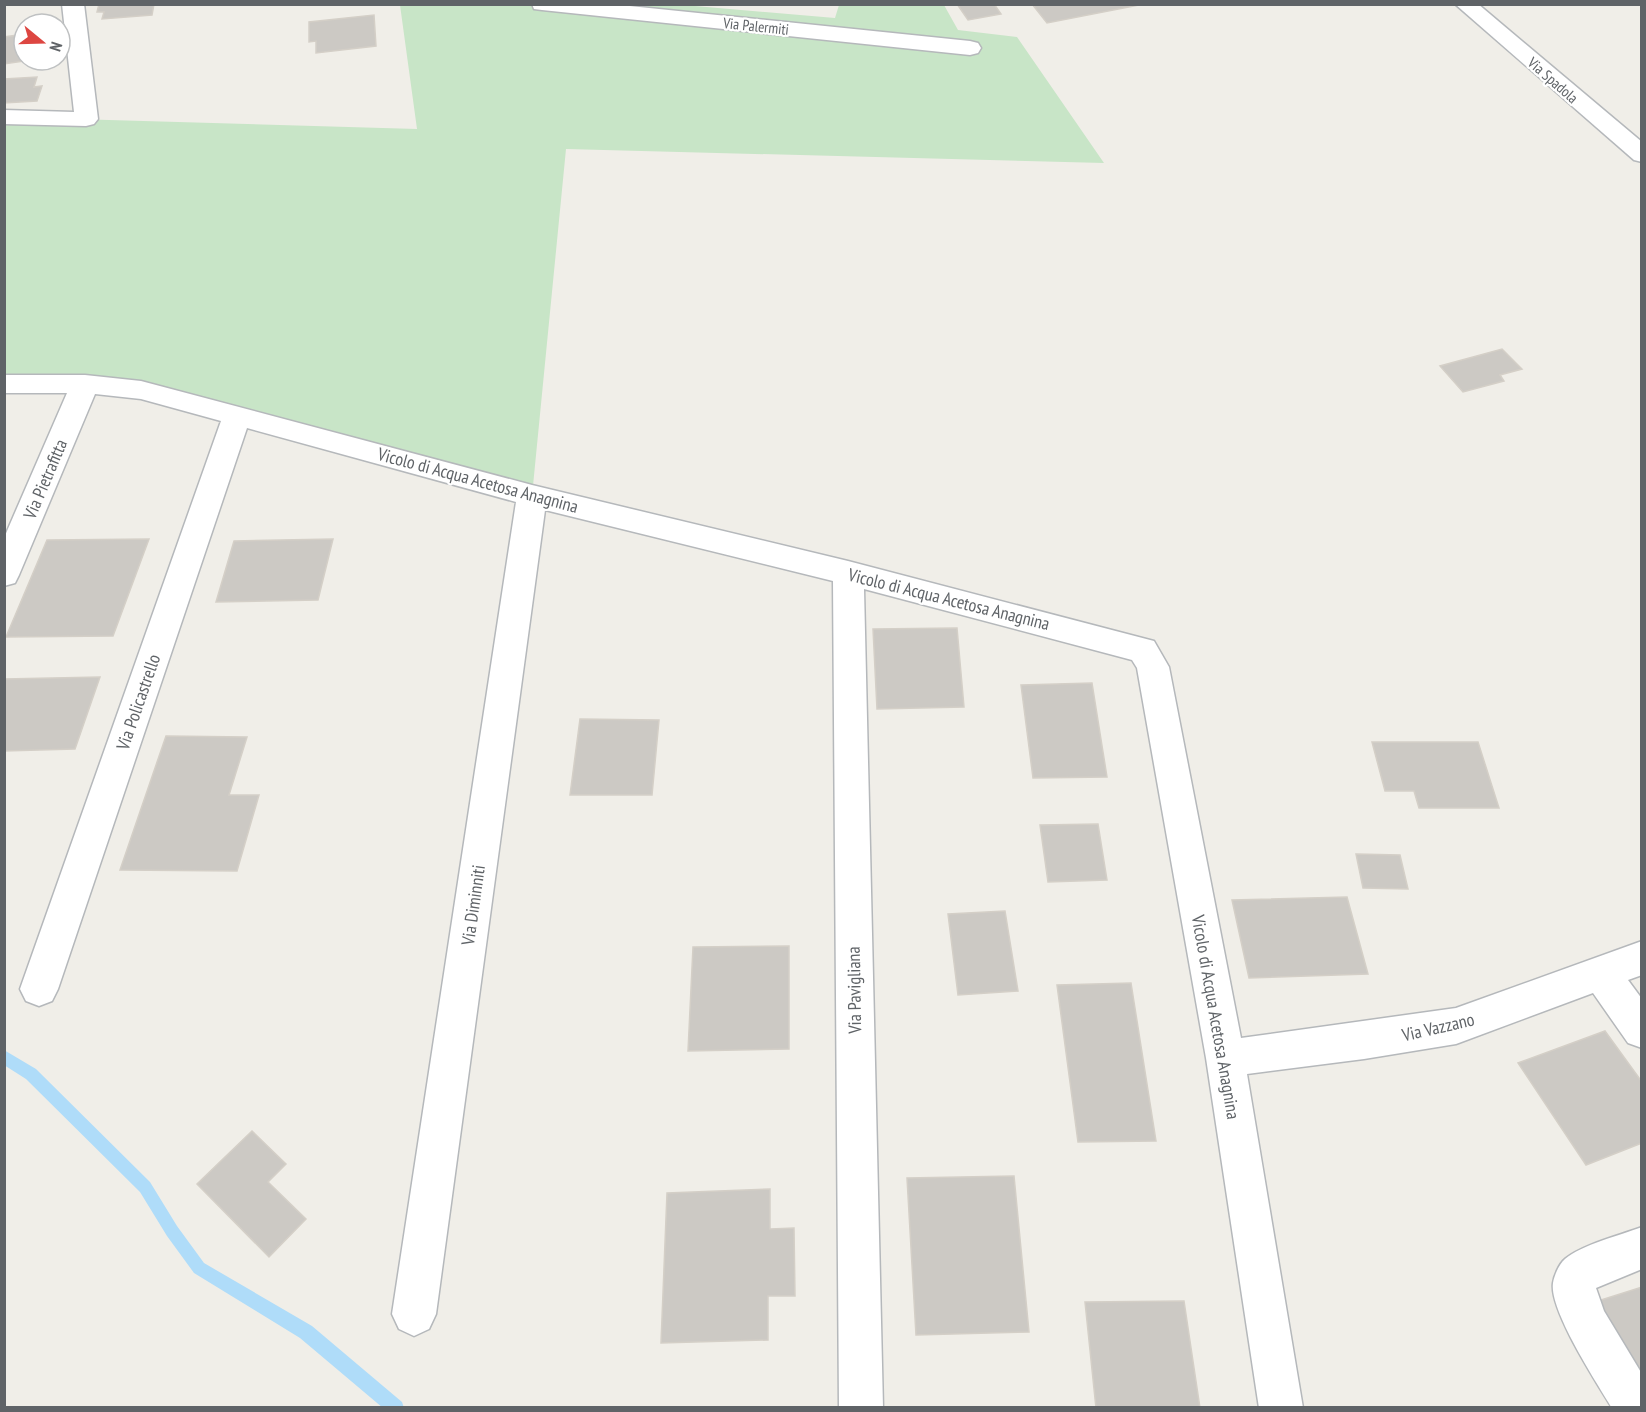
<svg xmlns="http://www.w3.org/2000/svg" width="1646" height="1412" font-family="'PT Sans Narrow',sans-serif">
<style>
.green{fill:#c8e5c7}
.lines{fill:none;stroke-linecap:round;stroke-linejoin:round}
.stream{fill:#afdcf9;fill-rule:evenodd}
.building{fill:#ccc9c4;stroke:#d4cfc7;stroke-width:1.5}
.minor-casing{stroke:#b5b8bb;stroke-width:3}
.minor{fill:#fff;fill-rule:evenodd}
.labels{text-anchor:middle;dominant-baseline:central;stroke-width:4.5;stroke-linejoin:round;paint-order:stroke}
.far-street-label{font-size:15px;fill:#5f6367;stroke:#fff}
.street-label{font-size:18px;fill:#5f6367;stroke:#fff}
</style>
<rect width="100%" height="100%" fill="#f0eee8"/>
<path class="green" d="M 672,4 L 835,18 L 839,5 L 944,5 L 958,30 L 1017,37 L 1104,163 L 566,149 L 532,496 L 141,390 L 5,384 L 5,117 L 417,129 L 400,5 Z"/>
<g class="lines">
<path class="stream" d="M 4,1050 L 36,1069 L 150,1182 L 177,1226 L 204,1263 L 312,1326 L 402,1402 L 404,1408 L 383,1408 L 300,1338 L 194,1273 L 167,1236 L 140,1192 L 26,1079 L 4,1065 Z"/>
</g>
<g class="building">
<path d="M 99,4 L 154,4 L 152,15 L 102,19 L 104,12 L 97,12 Z"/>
<path d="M 957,4 L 994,4 L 1001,14 L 968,20 Z"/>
<path d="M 1032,4 L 1144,4 L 1047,23 Z"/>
<path d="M 374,15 L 376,46 L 316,53 L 316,41 L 309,42 L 309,22 Z"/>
<path d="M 24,34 L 24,60 L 31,60 L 4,64 L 4,37 Z"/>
<path d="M 37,77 L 34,87 L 42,86 L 37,101 L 4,103 L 4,79 Z"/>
<path d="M 1502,349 L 1522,369 L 1500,375 L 1504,381 L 1463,392 L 1440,366 Z"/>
<path d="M 149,539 L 113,636 L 6,637 L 47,540 Z"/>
<path d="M 333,539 L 318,600 L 216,602 L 234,541 Z"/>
<path d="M 957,628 L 964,707 L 877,709 L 873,629 Z"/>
<path d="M 100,677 L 75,749 L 4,751 L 4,679 Z"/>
<path d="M 1092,683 L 1107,777 L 1033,778 L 1021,685 Z"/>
<path d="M 580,719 L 659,720 L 652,795 L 570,795 Z"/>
<path d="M 166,736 L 247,737 L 229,795 L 259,795 L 237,871 L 120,870 Z"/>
<path d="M 1372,742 L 1478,742 L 1499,808 L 1419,808 L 1414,791 L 1385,791 Z"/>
<path d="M 1098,824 L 1107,880 L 1048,882 L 1040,825 Z"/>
<path d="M 1356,854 L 1400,855 L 1408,889 L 1363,888 Z"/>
<path d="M 1347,897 L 1368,974 L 1249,978 L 1232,900 Z"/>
<path d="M 1005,911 L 1018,991 L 958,995 L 948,914 Z"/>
<path d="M 789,946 L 789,1049 L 688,1051 L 693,947 Z"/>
<path d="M 1131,983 L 1156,1141 L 1078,1142 L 1057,985 Z"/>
<path d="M 1605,1031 L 1642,1082 L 1642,1143 L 1586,1165 L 1518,1063 Z"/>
<path d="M 252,1131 L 286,1164 L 268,1182 L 306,1219 L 269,1257 L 197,1184 Z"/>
<path d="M 1014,1176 L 1029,1332 L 916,1335 L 907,1178 Z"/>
<path d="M 770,1189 L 770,1229 L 794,1228 L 795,1296 L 768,1296 L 768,1340 L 661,1343 L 667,1193 Z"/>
<path d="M 1642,1287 L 1642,1376 L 1598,1301 Z"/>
<path d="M 1184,1301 L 1200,1408 L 1096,1408 L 1085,1302 Z"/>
</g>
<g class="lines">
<defs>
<g id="minor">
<path d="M 62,4 L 84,4 L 98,119 L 94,124 L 86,126 L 4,124 L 4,110 L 74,112 Z"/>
<path d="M 532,4 L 610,4 L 970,41 L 978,43 L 981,48 L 978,53 L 970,55 L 542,10 L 534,9 Z"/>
<path d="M 1455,4 L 1478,4 L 1642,142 L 1642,162 L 1634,160 Z"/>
<path d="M 4,375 L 85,375 L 141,381 L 532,485 L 848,561 L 1154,641 L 1169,667 L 1241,1038 L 1456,1008 L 1642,941 L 1642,975 L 1628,980 L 1642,999 L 1642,1048 L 1628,1043 L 1593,993 L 1456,1044 L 1364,1059 L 1247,1074 L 1303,1408 L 1259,1408 L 1206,1058 L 1137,668 L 1132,660 L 864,589 L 883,1408 L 839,1408 L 833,581 L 545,510 L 436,1314 L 429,1329 L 414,1336 L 399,1329 L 392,1314 L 516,502 L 247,428 L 58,989 L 52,1001 L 39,1006 L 26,1001 L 20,989 L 221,421 L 141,399 L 95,394 L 19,575 L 15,583 L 4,586 L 4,538 L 67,393 L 4,393 Z"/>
<path d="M 1642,1227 L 1642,1269 L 1596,1288 L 1604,1311 L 1642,1374 L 1642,1408 L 1612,1408 C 1597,1383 1549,1310 1553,1283 C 1554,1276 1559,1264 1565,1259 C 1581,1245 1621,1235 1642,1227 Z"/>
</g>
</defs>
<use href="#minor" class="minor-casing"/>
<use href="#minor" class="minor"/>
</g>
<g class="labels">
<g class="far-street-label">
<text transform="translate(756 26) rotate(6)">Via Palermiti</text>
<text transform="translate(1553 80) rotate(41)">Via Spadola</text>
</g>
<g class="street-label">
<text transform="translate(45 479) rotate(-67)">Via Pietrafitta</text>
<text transform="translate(478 480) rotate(15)">Vicolo di Acqua Acetosa Anagnina</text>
<text transform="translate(949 599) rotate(14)">Vicolo di Acqua Acetosa Anagnina</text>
<text transform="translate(138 702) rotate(-71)">Via Policastrello</text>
<text transform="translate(473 905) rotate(-82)">Via Diminniti</text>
<text transform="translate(854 990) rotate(-91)">Via Pavigliana</text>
<text transform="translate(1216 1017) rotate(80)">Vicolo di Acqua Acetosa Anagnina</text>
<text transform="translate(1438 1027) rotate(-13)">Via Vazzano</text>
</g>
</g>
<rect width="1646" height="1412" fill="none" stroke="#5f6367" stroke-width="12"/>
<g transform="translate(42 42) rotate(109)"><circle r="28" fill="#ffffff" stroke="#bfc1c2" stroke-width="1.5"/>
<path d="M0-4.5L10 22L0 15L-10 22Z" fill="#dd4641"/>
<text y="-9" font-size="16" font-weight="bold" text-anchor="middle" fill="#5f6367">N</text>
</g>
</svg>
